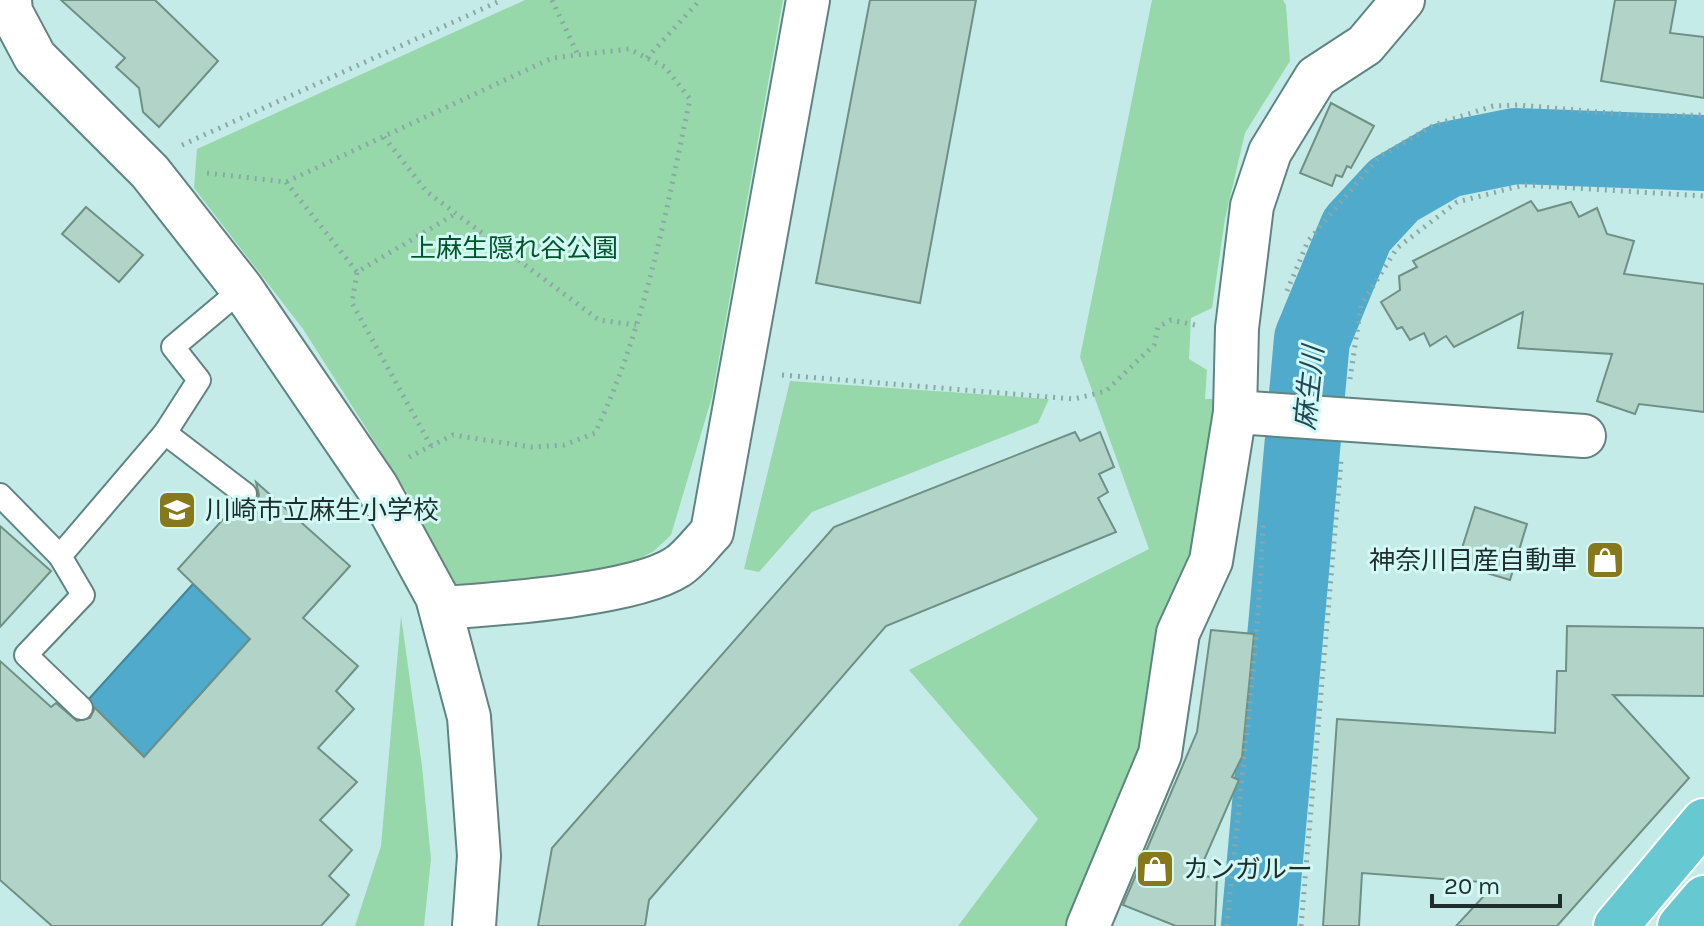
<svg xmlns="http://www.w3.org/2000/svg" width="1704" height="926" font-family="Karla,'Noto Sans JP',sans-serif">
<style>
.green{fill:#97d8aa}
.water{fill:#4faacc;stroke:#41859c;stroke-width:2}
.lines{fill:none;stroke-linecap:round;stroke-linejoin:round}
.river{stroke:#4faacc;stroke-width:76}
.building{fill:#b2d4c8;stroke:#6f9084;stroke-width:2}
.lane-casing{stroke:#618481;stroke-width:26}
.street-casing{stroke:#618481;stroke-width:46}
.primary-casing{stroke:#fff;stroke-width:48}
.path{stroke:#8aa8a6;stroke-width:5;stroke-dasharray:2 6;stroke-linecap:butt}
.lane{stroke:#fff;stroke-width:22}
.street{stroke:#fff;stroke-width:42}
.primary{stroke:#66c8d1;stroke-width:44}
.labels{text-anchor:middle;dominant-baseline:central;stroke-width:6;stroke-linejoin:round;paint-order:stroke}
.park-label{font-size:26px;fill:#00562a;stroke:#d2f9f5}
.poi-label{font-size:26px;fill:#1f2e2d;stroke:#d2f9f5;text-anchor:start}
.water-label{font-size:28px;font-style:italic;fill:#1f4756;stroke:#d2f9f5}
</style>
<rect width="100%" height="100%" fill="#c5ebe8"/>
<g class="green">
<path d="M 525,0 L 783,0 L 712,397 L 671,535 L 654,551 L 631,563 L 473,594 L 452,585 L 406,491 L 303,329 L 194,188 L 197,149 Z"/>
<path d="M 1152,0 L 1283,0 L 1286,5 L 1290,61 L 1245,133 L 1225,219 L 1212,308 L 1191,318 L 1189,359 L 1207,370 L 1205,399 L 1217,399 L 1192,555 L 1135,777 L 1084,878 L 1095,892 L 1083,926 L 958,926 L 1038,819 L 909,670 L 1149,549 L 1080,357 Z"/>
<path d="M 790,381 L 1049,399 L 1038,423 L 812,512 L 759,572 L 744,569 Z"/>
<path d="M 401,616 L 422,766 L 431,859 L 424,926 L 355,926 L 381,846 Z"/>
</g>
<path class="water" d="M 193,584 L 250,639 L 144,757 L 87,701 Z"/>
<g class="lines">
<path class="river" d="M 1259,926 L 1312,339 L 1357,230 L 1394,190 L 1446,160 L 1515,146 L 1704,153"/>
</g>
<g class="building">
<path d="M 61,0 L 155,0 L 218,61 L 159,127 L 143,112 L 139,88 L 116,67 L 125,58 Z"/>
<path d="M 870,0 L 976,0 L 920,303 L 816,283 Z"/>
<path d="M 1615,0 L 1676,0 L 1670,33 L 1704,37 L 1704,98 L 1601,81 Z"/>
<path d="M 1331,103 L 1374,126 L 1351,168 L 1347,166 L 1342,177 L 1336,175 L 1332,186 L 1300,173 Z"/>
<path d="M 1531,201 L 1538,211 L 1571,202 L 1579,217 L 1597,208 L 1607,234 L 1634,241 L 1624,274 L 1704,284 L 1704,412 L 1639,404 L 1635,414 L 1597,401 L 1612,354 L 1518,348 L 1523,312 L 1454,347 L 1446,336 L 1430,346 L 1424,333 L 1410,340 L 1402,327 L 1397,329 L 1381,302 L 1400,290 L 1399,276 L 1417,267 L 1413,261 Z"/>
<path d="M 86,207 L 143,255 L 119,282 L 62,234 Z"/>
<path d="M 1075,432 L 1080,441 L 1100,432 L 1114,467 L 1099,474 L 1108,492 L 1098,498 L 1116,532 L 886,626 L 649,900 L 645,926 L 538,926 L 552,848 L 834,527 Z"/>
<path d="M 256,482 L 350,566 L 303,618 L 358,666 L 336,691 L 354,709 L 318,748 L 357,782 L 320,820 L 352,850 L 329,876 L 349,895 L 321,926 L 52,926 L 0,880 L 0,661 L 51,707 L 56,703 L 77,721 L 90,718 L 95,708 L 144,757 L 250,639 L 178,569 L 236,505 L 244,508 L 256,503 L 259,495 Z"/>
<path d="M 1475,507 L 1527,524 L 1510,580 L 1457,564 Z"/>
<path d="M 0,526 L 51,571 L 0,627 Z"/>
<path d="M 1567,626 L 1704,628 L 1704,696 L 1613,695 L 1689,778 L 1557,926 L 1456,926 L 1496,883 L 1362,873 L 1359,926 L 1323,926 L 1337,719 L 1555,733 L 1557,671 L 1566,671 Z"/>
<path d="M 1211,630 L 1254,634 L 1242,757 L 1232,777 L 1239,780 L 1197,876 L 1217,877 L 1215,926 L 1176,926 L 1123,905 L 1197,732 Z"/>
</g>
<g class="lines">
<defs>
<g id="lane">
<path d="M 165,433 L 245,494"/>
<path d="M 0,495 L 60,556"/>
<path d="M 81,708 L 26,655 L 83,595 L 60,556 L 165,433 L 199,380 L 173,347 L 242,289"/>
</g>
<g id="street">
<path d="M 10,0 L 11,12 L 35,57 L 150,172 L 242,289 L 377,487 L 437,597 L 469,717 L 479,856 L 474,926"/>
<path d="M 1235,412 L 1584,436"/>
<path d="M 442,608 C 497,604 634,595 677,567 C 690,559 701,543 712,532 L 808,0"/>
<path d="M 1088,926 L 1160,754 L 1178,633 L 1211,561 L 1235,412 L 1237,328 L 1252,206 L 1270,152 L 1316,77 L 1365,45 L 1403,0"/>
</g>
<g id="primary">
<path d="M 1616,926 L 1704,821"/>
<path d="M 1680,926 L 1704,898"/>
</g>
</defs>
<use href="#lane" class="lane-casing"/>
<use href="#street" class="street-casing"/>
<use href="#primary" class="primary-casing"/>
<g class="path">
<path d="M 552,0 L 578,55"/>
<path d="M 647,58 L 700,0"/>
<path d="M 384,137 L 427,192 L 599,320 L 636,325"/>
<path d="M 182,145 L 502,0"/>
<path d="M 207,173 L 286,182 L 552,58 L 629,49 L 665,67 L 690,99 C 666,212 645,328 595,433 L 564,445 L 531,447 L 453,435 L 409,457"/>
<path d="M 286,182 L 357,272"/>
<path d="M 1287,291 L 1308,241 L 1379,157 L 1434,125 L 1493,106 L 1518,105 L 1645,116 L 1704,115"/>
<path d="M 782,375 L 1074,399 L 1106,391 L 1154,345 L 1158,327 L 1171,320 L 1195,325"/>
<path d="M 1350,379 L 1361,305 L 1397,248 L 1457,202 L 1524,185 L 1704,196"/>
<path d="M 431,446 L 352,303 L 357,272 L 455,214"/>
<path d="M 1227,926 C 1239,792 1258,659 1263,525"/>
<path d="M 1301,926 L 1341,460"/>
</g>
<use href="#lane" class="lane"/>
<use href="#street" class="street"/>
<use href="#primary" class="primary"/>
</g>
<defs>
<symbol id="school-square" viewBox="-11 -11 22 22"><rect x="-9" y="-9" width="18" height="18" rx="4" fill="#88781c" stroke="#d2f9f5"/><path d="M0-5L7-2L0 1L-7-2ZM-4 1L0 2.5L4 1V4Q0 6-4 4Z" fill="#fff"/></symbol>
<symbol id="shop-square" viewBox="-11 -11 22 22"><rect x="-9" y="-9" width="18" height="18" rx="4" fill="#88781c" stroke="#d2f9f5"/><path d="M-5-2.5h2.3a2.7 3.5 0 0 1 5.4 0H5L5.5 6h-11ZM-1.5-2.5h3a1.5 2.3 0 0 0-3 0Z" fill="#fff"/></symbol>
</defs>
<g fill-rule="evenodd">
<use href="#school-square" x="155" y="488" width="44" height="44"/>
<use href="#shop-square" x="1583" y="538" width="44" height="44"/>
<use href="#shop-square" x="1133" y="847" width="44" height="44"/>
</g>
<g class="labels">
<g class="park-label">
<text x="514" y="248">上麻生隠れ谷公園</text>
</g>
<g class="poi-label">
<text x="205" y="510">川崎市立麻生小学校</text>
<text x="1577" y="560" text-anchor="end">神奈川日産自動車</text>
<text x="1183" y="869">カンガルー</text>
</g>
<g class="water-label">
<text transform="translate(1309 388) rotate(-84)">麻生川</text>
</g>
</g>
<path d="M1432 894v12h128v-12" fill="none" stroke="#1f2e2d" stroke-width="4"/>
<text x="1444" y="894" font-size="24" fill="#1f2e2d" stroke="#d2f9f5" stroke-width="6" paint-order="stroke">20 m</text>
</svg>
